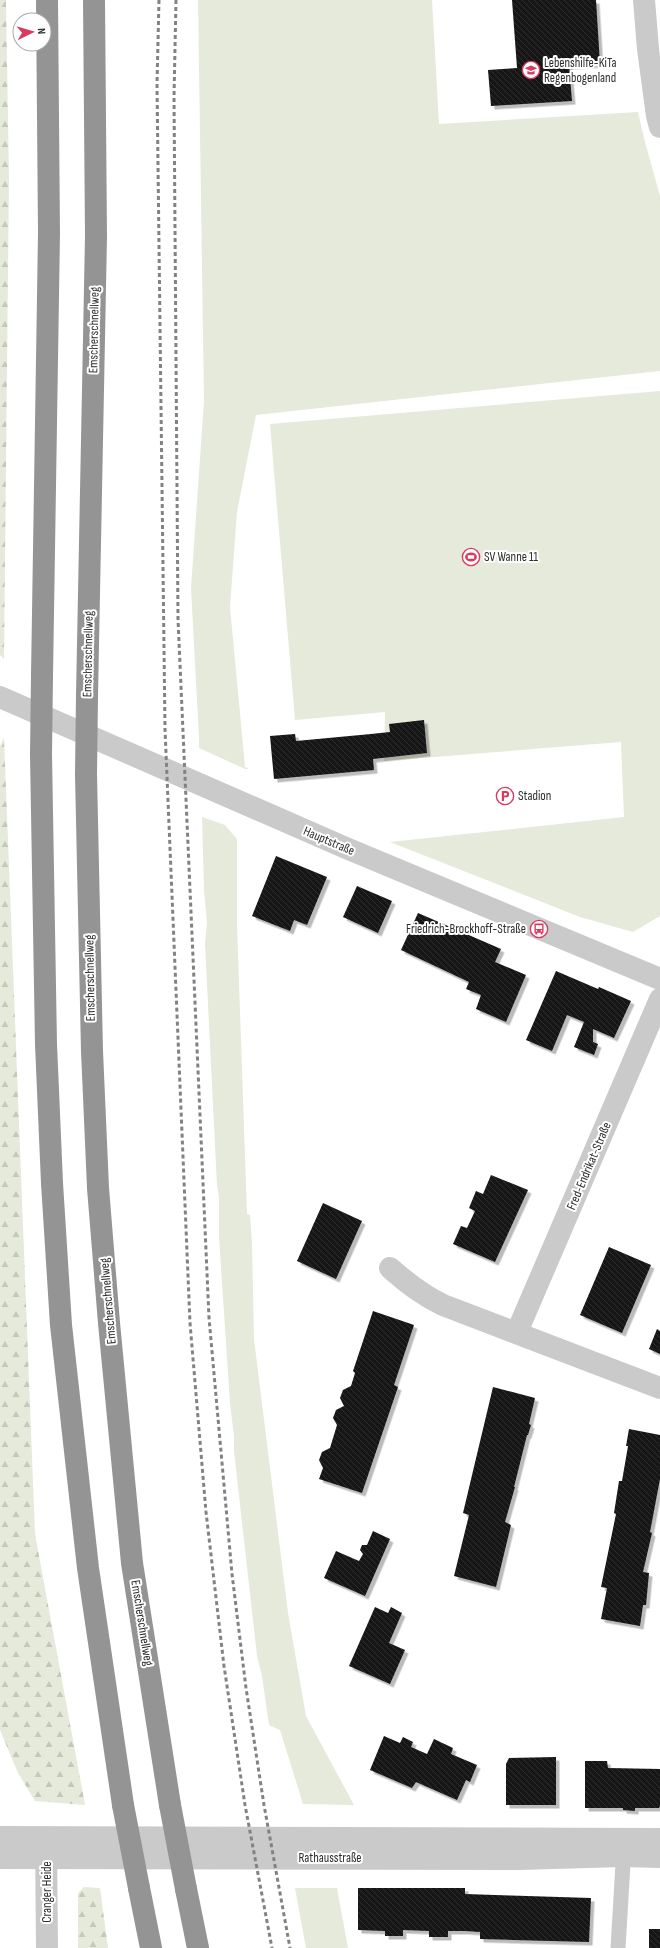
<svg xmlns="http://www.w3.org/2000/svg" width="660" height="1948" font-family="'Sofia Sans Condensed',sans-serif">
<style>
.green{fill:#e5eadb}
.forest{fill:url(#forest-firs)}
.building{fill:url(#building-back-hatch);filter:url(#shadow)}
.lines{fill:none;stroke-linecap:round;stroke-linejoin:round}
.service{stroke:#cacaca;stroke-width:15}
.minor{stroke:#cacaca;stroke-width:22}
.tertiary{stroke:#cacaca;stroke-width:22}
.motorway{stroke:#949494;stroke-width:22}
.rail{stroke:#828282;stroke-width:3;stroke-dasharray:4 3;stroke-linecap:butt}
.motorway-bridge{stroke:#949494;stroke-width:22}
.labels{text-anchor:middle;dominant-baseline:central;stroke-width:4;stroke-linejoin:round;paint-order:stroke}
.poi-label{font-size:13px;fill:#2d2d2d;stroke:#fff;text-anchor:start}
.street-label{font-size:13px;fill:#2d2d2d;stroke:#fff}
</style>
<defs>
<pattern id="forest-firs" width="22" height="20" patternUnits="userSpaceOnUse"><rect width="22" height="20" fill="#e5eadb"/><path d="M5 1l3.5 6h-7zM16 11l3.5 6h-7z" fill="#c5c9bc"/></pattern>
<pattern id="building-back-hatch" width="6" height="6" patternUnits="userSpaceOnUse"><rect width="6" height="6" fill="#141414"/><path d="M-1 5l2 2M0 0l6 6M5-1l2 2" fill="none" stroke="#2e2e2e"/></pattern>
<filter id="shadow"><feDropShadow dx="3.5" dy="3.5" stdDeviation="0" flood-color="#0004"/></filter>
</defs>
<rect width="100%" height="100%" fill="#fff"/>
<g class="green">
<path d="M 198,0 L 432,0 L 439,124 L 638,112 L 645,142 L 660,196 L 660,371 L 256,415 L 237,512 L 230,607 L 245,767 L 249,769 L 245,769 L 199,748 L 199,738 L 191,588 L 204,401 Z"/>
<path d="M 660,391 L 660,916 L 633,932 L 580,917 L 390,842 L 624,817 L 621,742 L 384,761 L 385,712 L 295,720 L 270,424 Z"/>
<path d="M 202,817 L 225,825 L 237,839 L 237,925 L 247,1214 L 250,1215 L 252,1243 L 254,1339 L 288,1613 L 306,1716 L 354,1805 L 303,1804 L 280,1730 L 269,1725 L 262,1676 L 257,1656 L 234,1451 L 234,1437 L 230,1403 L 219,1237 L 219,1197 L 217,1186 L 205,943 L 207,923 L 204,890 Z"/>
<path d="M 295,1888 L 337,1888 L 348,1948 L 306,1948 Z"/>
</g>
<g class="forest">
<path d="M 0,0 L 6,0 L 9,178 L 4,659 L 0,655 Z"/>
<path d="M 4,738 L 35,1534 L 85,1805 L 35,1801 L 18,1773 L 0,1730 L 0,746 Z"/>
<path d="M 84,1887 L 100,1888 L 108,1948 L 78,1948 L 78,1893 Z"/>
</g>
<g class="building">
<path d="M 512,0 L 596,0 L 600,64 L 569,66 L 572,101 L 491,106 L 488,70 L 517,68 Z"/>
<path d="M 424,720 L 427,753 L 373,759 L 374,770 L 274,779 L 270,736 L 295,734 L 296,741 L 371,734 L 390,732 L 389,724 Z"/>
<path d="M 276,856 L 327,877 L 307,925 L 294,920 L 290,931 L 252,916 Z"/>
<path d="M 357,886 L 392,901 L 378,933 L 343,917 Z"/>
<path d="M 418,913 L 501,949 L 495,962 L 526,975 L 506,1022 L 476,1009 L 481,995 L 466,989 L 469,982 L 401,950 Z"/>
<path d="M 556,971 L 598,989 L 599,987 L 631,1001 L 614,1038 L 593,1029 L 593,1042 L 598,1044 L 594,1055 L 574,1047 L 584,1022 L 567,1015 L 552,1051 L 526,1040 Z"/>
<path d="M 491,1175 L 528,1190 L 495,1262 L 453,1244 L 461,1226 L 467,1228 L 475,1211 L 469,1208 L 476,1191 L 483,1194 Z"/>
<path d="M 323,1203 L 362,1221 L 336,1279 L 297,1261 Z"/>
<path d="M 609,1247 L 651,1265 L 622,1333 L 580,1315 Z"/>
<path d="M 373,1311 L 414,1325 L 394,1385 L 398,1387 L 362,1493 L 319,1479 L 323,1468 L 319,1460 L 322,1452 L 330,1448 L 337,1425 L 333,1418 L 336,1410 L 344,1406 L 340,1398 L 343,1390 L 351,1386 L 355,1373 L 353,1371 Z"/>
<path d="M 657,1329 L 660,1331 L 660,1354 L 649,1349 Z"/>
<path d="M 493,1387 L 535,1398 L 529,1424 L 531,1425 L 528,1435 L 527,1435 L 514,1487 L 515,1487 L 505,1522 L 511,1525 L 496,1587 L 454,1576 L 469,1515 L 463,1513 Z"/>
<path d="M 629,1429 L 660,1435 L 660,1479 L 650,1532 L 652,1533 L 643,1572 L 649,1573 L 646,1605 L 643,1605 L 640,1626 L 601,1619 L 607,1588 L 601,1587 L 616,1514 L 614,1513 L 619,1481 L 622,1481 L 628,1446 L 626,1446 Z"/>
<path d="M 373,1531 L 390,1539 L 365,1596 L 324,1578 L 336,1551 L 359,1561 L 363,1554 L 360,1550 L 362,1545 L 367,1545 Z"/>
<path d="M 375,1607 L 388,1613 L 391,1607 L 402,1613 L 389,1643 L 405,1650 L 390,1684 L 349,1666 Z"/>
<path d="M 384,1736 L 400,1743 L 403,1737 L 413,1742 L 411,1747 L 427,1754 L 434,1739 L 453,1748 L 451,1754 L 477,1765 L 470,1782 L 466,1780 L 457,1800 L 416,1782 L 412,1788 L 370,1770 Z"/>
<path d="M 556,1757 L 556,1805 L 506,1805 L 506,1764 L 509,1758 Z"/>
<path d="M 585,1761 L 607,1761 L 608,1768 L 660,1769 L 660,1806 L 659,1808 L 635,1808 L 635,1811 L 623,1810 L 623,1808 L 585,1808 Z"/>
<path d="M 358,1888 L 465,1888 L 465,1894 L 591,1898 L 589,1942 L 480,1939 L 480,1932 L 465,1931 L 448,1931 L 448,1937 L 429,1937 L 429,1931 L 403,1930 L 403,1936 L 385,1936 L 385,1931 L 358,1930 Z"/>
<rect x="649" y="1929" width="11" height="19"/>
</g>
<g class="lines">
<path class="service" d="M 618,1948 L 624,1847"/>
<g class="minor">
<path d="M 644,0 L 648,49 L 657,116 L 660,127"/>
<path d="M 0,697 L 346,848 L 660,979"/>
<path d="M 390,1268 C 407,1283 422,1295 443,1305 L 660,1388"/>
<path d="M 517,1332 L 660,999"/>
<path d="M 46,1839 L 47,1948"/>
</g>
<g class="tertiary">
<path d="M 0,1837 L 660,1839"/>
<path d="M 0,1858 L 519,1859 L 623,1856 L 660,1857"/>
</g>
<g class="motorway">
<path d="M 42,676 L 49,233 L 47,0"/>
<path d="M 87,696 L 96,236 L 94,0"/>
<path d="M 41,754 L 46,1044 L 52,1183 L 61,1325 L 88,1568 L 123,1805"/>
<path d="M 86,774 L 92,1051 L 98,1188 L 109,1323 L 132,1563 L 170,1805"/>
<path d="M 139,1888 L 151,1948"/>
<path d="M 186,1889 L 198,1948"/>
</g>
<g class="rail">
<path d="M 159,0 L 157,84 L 165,729 L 190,1323 L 206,1512 L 224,1666 L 245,1805 L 272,1948"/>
<path d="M 176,0 L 174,97 L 178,619 L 209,1318 L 232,1574 L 246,1688 L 264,1805 L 290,1948"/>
</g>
<g class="motorway-bridge">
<path d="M 41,754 L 42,676"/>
<path d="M 86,774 L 87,696"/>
<path d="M 123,1805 L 139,1888"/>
<path d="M 170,1805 L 186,1889"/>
</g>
</g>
<defs>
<symbol id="school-ring" viewBox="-11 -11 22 22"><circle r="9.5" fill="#fff" stroke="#d93a5f" stroke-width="1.5"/><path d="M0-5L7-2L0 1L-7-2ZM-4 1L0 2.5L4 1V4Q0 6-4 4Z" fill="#d93a5f"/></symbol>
<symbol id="stadium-ring" viewBox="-11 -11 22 22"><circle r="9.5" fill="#fff" stroke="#d93a5f" stroke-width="1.5"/><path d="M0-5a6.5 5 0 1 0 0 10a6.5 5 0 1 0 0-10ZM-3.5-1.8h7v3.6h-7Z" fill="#d93a5f"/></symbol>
<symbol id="parking-ring" viewBox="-11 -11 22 22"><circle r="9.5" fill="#fff" stroke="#d93a5f" stroke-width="1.5"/><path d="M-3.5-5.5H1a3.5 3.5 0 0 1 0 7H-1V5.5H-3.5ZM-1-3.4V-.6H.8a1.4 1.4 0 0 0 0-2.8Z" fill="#d93a5f"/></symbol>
<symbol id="bus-ring" viewBox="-11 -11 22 22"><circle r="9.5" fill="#fff" stroke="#d93a5f" stroke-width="1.5"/><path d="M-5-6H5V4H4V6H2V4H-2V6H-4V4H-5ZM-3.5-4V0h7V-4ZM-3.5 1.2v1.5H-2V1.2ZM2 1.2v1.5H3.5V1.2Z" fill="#d93a5f"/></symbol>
</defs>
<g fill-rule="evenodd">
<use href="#school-ring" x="521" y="60" width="20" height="20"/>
<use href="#stadium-ring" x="461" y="547" width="20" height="20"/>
<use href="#parking-ring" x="495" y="786" width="20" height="20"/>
<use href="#bus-ring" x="529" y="919" width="20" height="20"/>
</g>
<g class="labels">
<g class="poi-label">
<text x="544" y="63">Lebenshilfe-KiTa<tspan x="544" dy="15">Regenbogenland</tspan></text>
<text x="484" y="557">SV Wanne 11</text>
<text x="518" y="796">Stadion</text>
<text x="526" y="929" text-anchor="end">Friedrich-Brockhoff-Straße</text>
</g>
<g class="street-label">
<text transform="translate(94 330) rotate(-89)">Emscherschnellweg</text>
<text transform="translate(88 654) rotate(-89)">Emscherschnellweg</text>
<text transform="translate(329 841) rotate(23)">Hauptstraße</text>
<text transform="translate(90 978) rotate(-91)">Emscherschnellweg</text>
<text transform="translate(589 1166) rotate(-67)">Fred-Endrikat-Straße</text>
<text transform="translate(108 1301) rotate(-95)">Emscherschnellweg</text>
<text transform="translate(142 1623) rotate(81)">Emscherschnellweg</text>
<text x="330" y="1858">Rathausstraße</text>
<text transform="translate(47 1892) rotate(-90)">Cranger Heide</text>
</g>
</g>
<g transform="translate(32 32) rotate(85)"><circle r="19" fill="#ffffff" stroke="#ababab"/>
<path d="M0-3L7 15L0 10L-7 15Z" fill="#d93a5f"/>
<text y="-6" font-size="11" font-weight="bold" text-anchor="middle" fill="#2d2d2d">N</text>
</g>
</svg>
